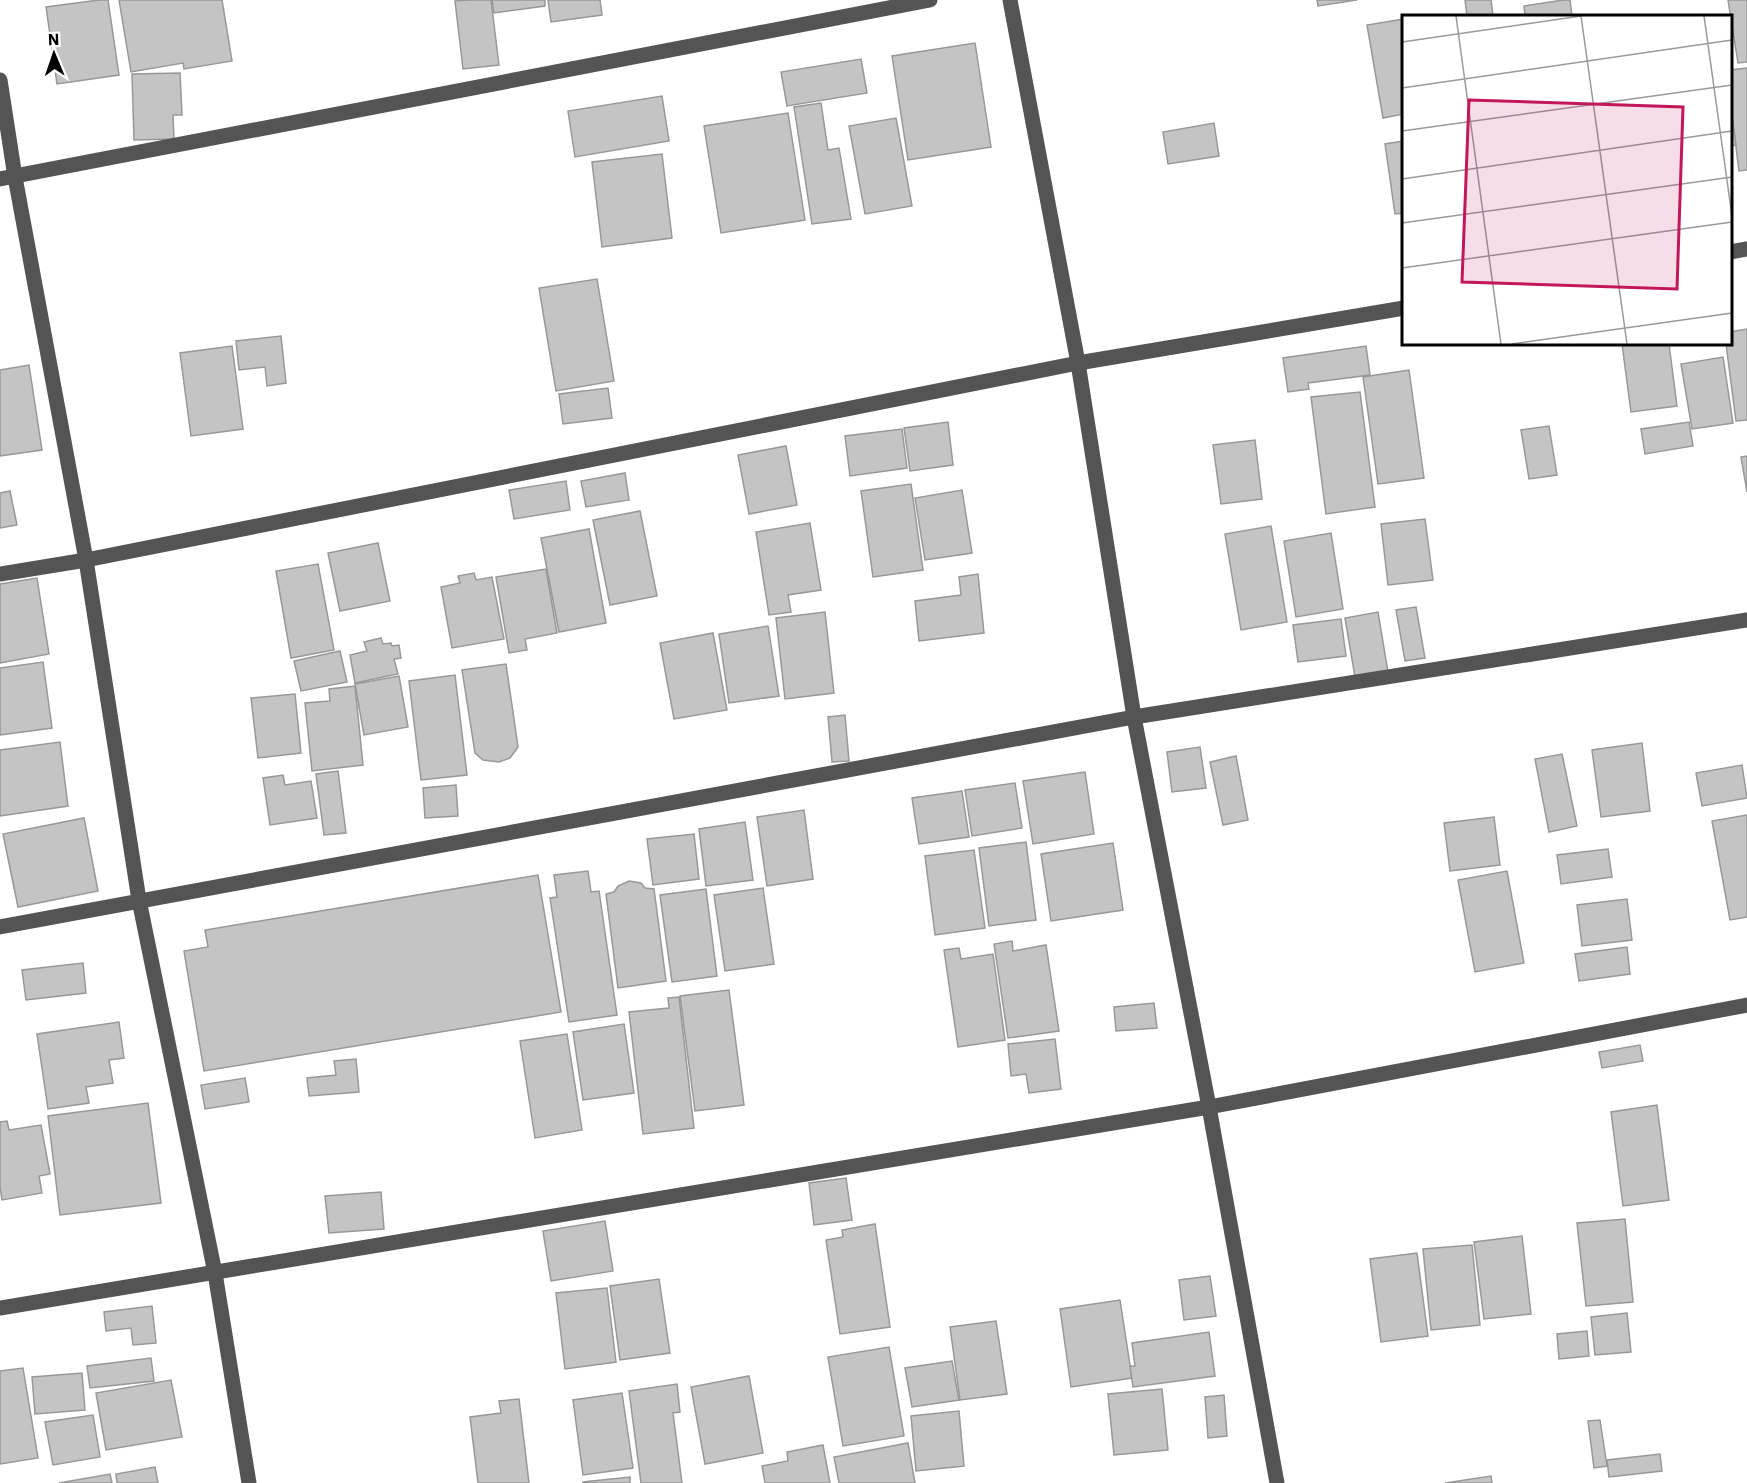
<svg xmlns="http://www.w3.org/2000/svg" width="1747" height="1483" font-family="'IBM Plex Sans',sans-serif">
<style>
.building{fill:#c4c4c4;stroke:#989898;stroke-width:1.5}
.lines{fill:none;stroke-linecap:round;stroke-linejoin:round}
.minor{stroke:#545454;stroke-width:15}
.inset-road{fill:none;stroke:#999;stroke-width:1.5}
.view{fill:#c2185b;fill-opacity:0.15;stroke:#c2185b;stroke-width:3}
.inset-edge{fill:none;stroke:#000;stroke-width:3}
</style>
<rect width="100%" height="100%" fill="#fff"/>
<g class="building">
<path d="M 99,0 L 108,0 L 119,75 L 57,84 L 46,7 Z"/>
<path d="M 119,0 L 222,0 L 232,61 L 184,69 L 183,63 L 131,72 Z"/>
<path d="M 468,0 L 491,0 L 499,65 L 463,69 L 455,1 Z"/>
<path d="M 492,0 L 545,0 L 545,6 L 494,13 Z"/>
<path d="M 548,0 L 600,0 L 602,15 L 551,22 Z"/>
<path d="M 1317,0 L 1357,0 L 1318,6 Z"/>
<path d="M 1465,0 L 1491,0 L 1493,16 L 1467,16 Z"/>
<path d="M 1563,0 L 1570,0 L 1572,16 L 1525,16 L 1524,6 Z"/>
<path d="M 1728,0 L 1747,0 L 1747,62 L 1738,63 Z"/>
<path d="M 1404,19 L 1404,114 L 1383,118 L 1367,25 Z"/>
<path d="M 975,43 L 991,147 L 908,160 L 892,56 Z"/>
<path d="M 861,59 L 867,93 L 787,106 L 781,72 Z"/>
<path d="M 1747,68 L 1747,170 L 1739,171 L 1730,100 L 1730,70 Z"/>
<path d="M 180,73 L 182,115 L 173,115 L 174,139 L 134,140 L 132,74 Z"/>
<path d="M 662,96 L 669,141 L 575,157 L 568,111 Z"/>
<path d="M 1730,102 L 1736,145 L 1730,146 Z"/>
<path d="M 821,103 L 828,150 L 839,148 L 851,219 L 812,224 L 794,107 Z"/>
<path d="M 788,113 L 805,220 L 721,233 L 704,126 Z"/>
<path d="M 896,118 L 912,206 L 865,214 L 849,126 Z"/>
<path d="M 1214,123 L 1219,156 L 1168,164 L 1163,132 Z"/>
<path d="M 1404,141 L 1404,213 L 1395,214 L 1385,144 Z"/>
<path d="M 662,154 L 672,238 L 602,247 L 592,162 Z"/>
<path d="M 597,279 L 614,381 L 556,391 L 539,288 Z"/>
<path d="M 1747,329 L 1747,420 L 1736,421 L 1726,344 L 1730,344 L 1730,332 Z"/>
<path d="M 281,336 L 286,383 L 267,386 L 265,367 L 239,370 L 236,341 Z"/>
<path d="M 1622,344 L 1669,344 L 1677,406 L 1631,412 Z"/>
<path d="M 232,346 L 243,429 L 191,436 L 180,353 Z"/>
<path d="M 1366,346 L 1370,375 L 1308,383 L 1309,389 L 1288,392 L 1283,358 Z"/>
<path d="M 1723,357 L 1733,423 L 1692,429 L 1681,364 Z"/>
<path d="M 29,365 L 42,450 L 0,456 L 0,370 Z"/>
<path d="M 1409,370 L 1424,478 L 1378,484 L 1363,377 Z"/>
<path d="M 608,388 L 612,418 L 563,424 L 559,394 Z"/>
<path d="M 1360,392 L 1375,507 L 1326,514 L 1311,397 Z"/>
<path d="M 948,422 L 953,465 L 910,471 L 904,428 Z"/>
<path d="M 1689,422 L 1693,446 L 1645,454 L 1641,429 Z"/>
<path d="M 1549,426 L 1557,475 L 1529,479 L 1521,430 Z"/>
<path d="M 902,429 L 907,468 L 850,476 L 845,436 Z"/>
<path d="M 1255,440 L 1262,499 L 1221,504 L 1213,445 Z"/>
<path d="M 786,446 L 797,505 L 749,514 L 738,455 Z"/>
<path d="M 1747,456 L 1747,492 L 1741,457 Z"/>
<path d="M 625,473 L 629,500 L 586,507 L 581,481 Z"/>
<path d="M 566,481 L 570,510 L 514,519 L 509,490 Z"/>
<path d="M 911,484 L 923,570 L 873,577 L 861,491 Z"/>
<path d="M 962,490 L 972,553 L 925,560 L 915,498 Z"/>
<path d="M 10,491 L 17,525 L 0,528 L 0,493 Z"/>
<path d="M 640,511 L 657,596 L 610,605 L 593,520 Z"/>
<path d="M 1425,519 L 1433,580 L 1388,585 L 1381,524 Z"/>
<path d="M 810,523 L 821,590 L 788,595 L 791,612 L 769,615 L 756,532 Z"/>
<path d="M 1271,526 L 1287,622 L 1241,630 L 1225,534 Z"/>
<path d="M 589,529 L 606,623 L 559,632 L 541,538 Z"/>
<path d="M 1331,533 L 1343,609 L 1296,617 L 1284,541 Z"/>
<path d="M 378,543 L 390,601 L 340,611 L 328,553 Z"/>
<path d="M 318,564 L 334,650 L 291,658 L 276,571 Z"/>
<path d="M 546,569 L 557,633 L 525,639 L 527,650 L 509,653 L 496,577 Z"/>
<path d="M 474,573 L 476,580 L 492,577 L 504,639 L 452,648 L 441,587 L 460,583 L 458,576 Z"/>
<path d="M 978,574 L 984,633 L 919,641 L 915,601 L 961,595 L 959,577 Z"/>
<path d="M 37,578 L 49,654 L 0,663 L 0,584 Z"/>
<path d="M 1416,607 L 1425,658 L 1405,661 L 1396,610 Z"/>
<path d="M 825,612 L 834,693 L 785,699 L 776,618 Z"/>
<path d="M 1378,612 L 1388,672 L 1355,677 L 1345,618 Z"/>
<path d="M 1341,619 L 1346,656 L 1298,662 L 1293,625 Z"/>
<path d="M 768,626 L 779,696 L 729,703 L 719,634 Z"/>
<path d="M 713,633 L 727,710 L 674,719 L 660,643 Z"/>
<path d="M 381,638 L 383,644 L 391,643 L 392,646 L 399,645 L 401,658 L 394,659 L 398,674 L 355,683 L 350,655 L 367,651 L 364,642 Z"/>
<path d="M 340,651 L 347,682 L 301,691 L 294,661 Z"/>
<path d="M 43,662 L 52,728 L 0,735 L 0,668 Z"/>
<path d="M 506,664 L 518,747 L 510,758 L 499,762 L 483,760 L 475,753 L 462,670 Z"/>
<path d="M 455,675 L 467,775 L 421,780 L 409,681 Z"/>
<path d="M 399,676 L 408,727 L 364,735 L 355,684 Z"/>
<path d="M 355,686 L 363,765 L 312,771 L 305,703 L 330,701 L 329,689 Z"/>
<path d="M 295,694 L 301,753 L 258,758 L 251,698 Z"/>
<path d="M 845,715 L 849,761 L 832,762 L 828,717 Z"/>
<path d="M 60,742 L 68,806 L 0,816 L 0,750 Z"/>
<path d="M 1642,743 L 1650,811 L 1601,817 L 1592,750 Z"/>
<path d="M 1200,747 L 1206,788 L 1172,792 L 1167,752 Z"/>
<path d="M 1562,754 L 1577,826 L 1549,832 L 1535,759 Z"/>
<path d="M 1236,756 L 1248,820 L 1223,825 L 1210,762 Z"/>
<path d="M 1742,765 L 1747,798 L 1702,806 L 1696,773 Z"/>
<path d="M 338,771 L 346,833 L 324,835 L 316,774 Z"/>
<path d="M 1085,772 L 1094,834 L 1033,844 L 1023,781 Z"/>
<path d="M 283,775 L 285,785 L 311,781 L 317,818 L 270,825 L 263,778 Z"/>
<path d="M 1015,783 L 1022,828 L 972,836 L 965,790 Z"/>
<path d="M 456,785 L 458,816 L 425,818 L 423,788 Z"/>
<path d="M 962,791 L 969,837 L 919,844 L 912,798 Z"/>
<path d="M 804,810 L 813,879 L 767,886 L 757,817 Z"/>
<path d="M 1747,815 L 1747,917 L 1730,920 L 1712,821 Z"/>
<path d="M 1494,817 L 1500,865 L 1450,871 L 1444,823 Z"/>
<path d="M 84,818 L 98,891 L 18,907 L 3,834 Z"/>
<path d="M 745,822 L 753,880 L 706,886 L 699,829 Z"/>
<path d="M 694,834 L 699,879 L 653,885 L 647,839 Z"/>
<path d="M 1026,842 L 1036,920 L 989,926 L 979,848 Z"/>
<path d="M 1113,843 L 1123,910 L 1051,921 L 1041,854 Z"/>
<path d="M 1608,849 L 1612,877 L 1561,884 L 1557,855 Z"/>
<path d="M 974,850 L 985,928 L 935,935 L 925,856 Z"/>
<path d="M 588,871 L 591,892 L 599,891 L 617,1015 L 569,1022 L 550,898 L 557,897 L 554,875 Z"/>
<path d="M 1507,871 L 1524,963 L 1475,972 L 1458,880 Z"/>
<path d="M 538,875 L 561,1012 L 204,1071 L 184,951 L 208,947 L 205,930 Z"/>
<path d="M 629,881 L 641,883 L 645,888 L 654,889 L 666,981 L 618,988 L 606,894 L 614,892 L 618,886 Z"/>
<path d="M 763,888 L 774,964 L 725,971 L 714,895 Z"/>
<path d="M 706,889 L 717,976 L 672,982 L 660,895 Z"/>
<path d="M 1627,899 L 1632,940 L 1582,946 L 1577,905 Z"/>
<path d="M 1012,941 L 1013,951 L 1046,945 L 1059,1031 L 1008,1038 L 994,944 Z"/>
<path d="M 1627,947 L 1630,974 L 1579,981 L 1575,954 Z"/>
<path d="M 959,948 L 961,959 L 993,954 L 1005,1040 L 958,1047 L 944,950 Z"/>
<path d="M 83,963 L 86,993 L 26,1000 L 22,970 Z"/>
<path d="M 729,990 L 744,1105 L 695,1111 L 680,996 Z"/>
<path d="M 679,997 L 694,1128 L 643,1134 L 629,1012 L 669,1008 L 668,998 Z"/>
<path d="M 1154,1003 L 1157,1028 L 1116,1031 L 1114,1007 Z"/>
<path d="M 119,1022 L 124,1058 L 109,1060 L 113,1083 L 86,1087 L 89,1103 L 48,1109 L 37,1034 Z"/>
<path d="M 624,1024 L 634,1093 L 583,1100 L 573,1032 Z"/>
<path d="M 567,1034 L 582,1130 L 535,1138 L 520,1041 Z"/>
<path d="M 1055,1039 L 1061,1089 L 1029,1093 L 1026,1074 L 1011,1076 L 1008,1044 Z"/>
<path d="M 1640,1045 L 1643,1061 L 1602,1068 L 1599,1052 Z"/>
<path d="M 356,1059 L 359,1092 L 309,1096 L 307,1078 L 336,1075 L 334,1061 Z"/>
<path d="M 245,1078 L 249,1102 L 205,1109 L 201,1085 Z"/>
<path d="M 148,1103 L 161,1203 L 60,1215 L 48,1116 Z"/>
<path d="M 1657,1105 L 1669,1200 L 1623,1206 L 1611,1112 Z"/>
<path d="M 7,1121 L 9,1130 L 41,1125 L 50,1174 L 39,1176 L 42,1193 L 2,1200 L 0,1187 L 0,1122 Z"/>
<path d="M 846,1178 L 852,1220 L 814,1225 L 809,1183 Z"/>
<path d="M 381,1192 L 384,1229 L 329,1233 L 325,1196 Z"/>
<path d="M 1625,1219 L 1633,1302 L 1586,1306 L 1577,1223 Z"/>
<path d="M 605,1221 L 613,1271 L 551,1281 L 543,1231 Z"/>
<path d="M 875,1224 L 890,1327 L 840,1334 L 826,1240 L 843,1237 L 842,1230 Z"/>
<path d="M 1522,1236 L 1531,1314 L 1484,1319 L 1474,1242 Z"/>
<path d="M 1472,1245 L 1480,1325 L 1431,1330 L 1423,1249 Z"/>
<path d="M 1417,1253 L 1428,1336 L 1381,1342 L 1370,1259 Z"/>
<path d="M 1210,1276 L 1216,1316 L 1184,1320 L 1179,1280 Z"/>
<path d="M 659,1279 L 670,1353 L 620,1360 L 610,1286 Z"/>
<path d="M 607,1288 L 616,1362 L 565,1369 L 556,1293 Z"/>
<path d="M 1120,1300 L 1132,1378 L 1071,1387 L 1060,1309 Z"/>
<path d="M 152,1306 L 156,1343 L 133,1345 L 131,1328 L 106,1331 L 104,1312 Z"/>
<path d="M 1627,1313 L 1631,1352 L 1595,1355 L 1591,1317 Z"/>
<path d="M 996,1321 L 1007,1394 L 960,1400 L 950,1327 Z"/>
<path d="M 1587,1331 L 1589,1356 L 1559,1359 L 1557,1334 Z"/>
<path d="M 1209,1332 L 1215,1376 L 1133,1387 L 1130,1366 L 1135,1366 L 1132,1343 Z"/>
<path d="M 889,1347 L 904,1436 L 843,1446 L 828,1357 Z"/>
<path d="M 151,1358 L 154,1381 L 90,1388 L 87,1366 Z"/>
<path d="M 952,1361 L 959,1400 L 912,1407 L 905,1368 Z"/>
<path d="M 23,1368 L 38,1458 L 0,1464 L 0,1371 Z"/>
<path d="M 82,1373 L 85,1410 L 35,1414 L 32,1377 Z"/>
<path d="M 749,1376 L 763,1453 L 705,1464 L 691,1387 Z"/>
<path d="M 171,1380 L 182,1437 L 106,1450 L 96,1393 Z"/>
<path d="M 677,1384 L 680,1412 L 673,1413 L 682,1483 L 641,1483 L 629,1391 Z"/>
<path d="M 1162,1389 L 1168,1450 L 1114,1455 L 1108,1394 Z"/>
<path d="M 622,1393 L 633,1468 L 583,1475 L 573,1400 Z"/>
<path d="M 1224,1395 L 1227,1436 L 1208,1438 L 1205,1397 Z"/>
<path d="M 519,1399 L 529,1483 L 478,1483 L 470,1417 L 501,1413 L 499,1401 Z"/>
<path d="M 959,1411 L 964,1466 L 916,1471 L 911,1416 Z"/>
<path d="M 93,1415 L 100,1457 L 53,1465 L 45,1422 Z"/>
<path d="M 1600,1420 L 1607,1466 L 1594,1468 L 1588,1421 Z"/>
<path d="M 908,1443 L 915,1483 L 839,1483 L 834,1457 Z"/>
<path d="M 823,1445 L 830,1483 L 765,1483 L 762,1466 L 788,1461 L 787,1452 Z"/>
<path d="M 1660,1454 L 1662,1471 L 1609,1477 L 1607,1460 Z"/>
<path d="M 155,1467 L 158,1483 L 117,1483 L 116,1474 Z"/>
<path d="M 110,1474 L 112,1483 L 59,1483 Z"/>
<path d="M 1491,1476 L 1492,1483 L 1445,1483 Z"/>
<path d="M 630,1477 L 630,1483 L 583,1483 L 583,1482 Z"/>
</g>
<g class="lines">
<g class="minor">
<path d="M 1010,0 L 1078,363 L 1134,717 L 1209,1107 L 1277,1483"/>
<path d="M 0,80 L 15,177 L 86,560 L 139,900 L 215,1273 L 249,1483"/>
<path d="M 0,179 L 930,0"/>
<path d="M 1730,252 L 1747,249"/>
<path d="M 0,574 L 86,560 L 1078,363 L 1404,308"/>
<path d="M 0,927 L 1134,717 L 1747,620"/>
<path d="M 0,1308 L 1209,1107 L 1747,1005"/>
</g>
</g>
<g transform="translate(1402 15)">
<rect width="330" height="330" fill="#fff"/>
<path class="inset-road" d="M 54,1 L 99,329M 179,1 L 225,329M 302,1 L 330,201M 0,27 L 179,1M 0,73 L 330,25M 0,116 L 330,70M 0,164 L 330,116M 0,208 L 330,162M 0,253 L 330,207M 110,329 L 330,298"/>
<path class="view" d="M 67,85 L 281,92 L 275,274 L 60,267 Z"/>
<rect width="330" height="330" class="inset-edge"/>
</g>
<g transform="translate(54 54) rotate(358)" stroke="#ffffff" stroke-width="4.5" paint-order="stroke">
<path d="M0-4.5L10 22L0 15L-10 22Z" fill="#000000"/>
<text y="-9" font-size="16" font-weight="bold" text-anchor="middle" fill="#000000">N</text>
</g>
</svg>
